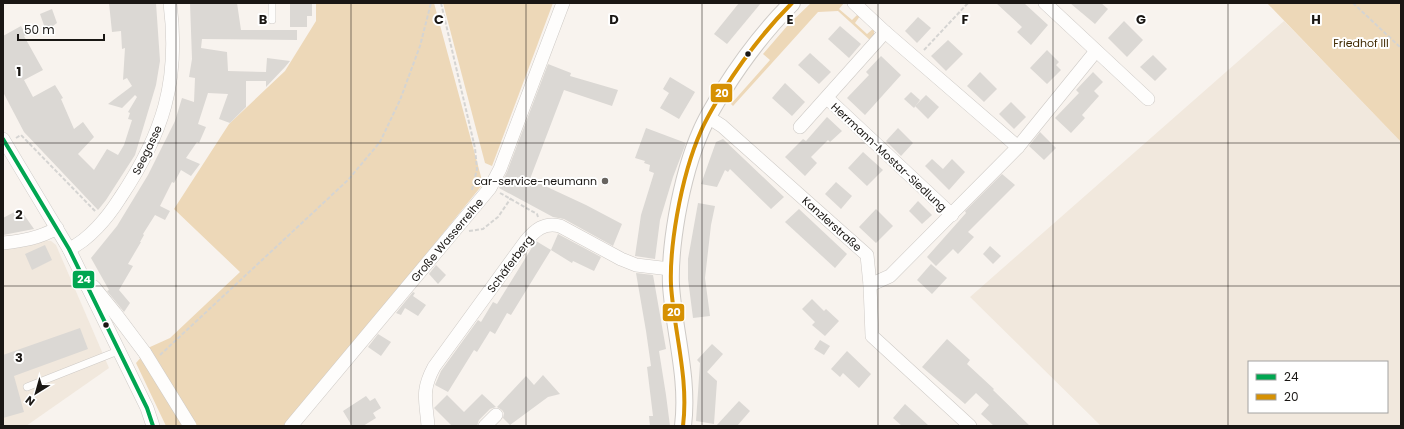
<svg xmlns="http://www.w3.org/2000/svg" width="1404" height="429" font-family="Poppins,sans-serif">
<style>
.built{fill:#f1e8dd;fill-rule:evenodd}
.green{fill:#edd8b8}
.building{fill:#dbd8d4}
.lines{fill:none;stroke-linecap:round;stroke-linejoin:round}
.service-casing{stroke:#cecac6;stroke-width:8}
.minor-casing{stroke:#cecac6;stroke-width:14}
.tertiary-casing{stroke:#cecac6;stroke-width:18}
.path{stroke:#d5d4d2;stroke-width:2;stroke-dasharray:4 2;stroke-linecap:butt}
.service{stroke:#fefdfc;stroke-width:7}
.minor{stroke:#fefdfc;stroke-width:13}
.tertiary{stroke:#fefdfc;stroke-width:16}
.minor-bridge-casing{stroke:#cecac6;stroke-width:14;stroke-linecap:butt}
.minor-bridge{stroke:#fefdfc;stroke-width:13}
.bus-1-casing{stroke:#fff;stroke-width:7}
.bus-2-casing{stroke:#fff;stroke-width:7}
.bus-1{stroke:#00a651;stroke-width:4}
.bus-2{stroke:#d69103;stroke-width:4}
.grid{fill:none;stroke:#1a1714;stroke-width:1;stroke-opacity:0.55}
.bus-dot{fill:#1a1714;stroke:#fff;stroke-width:1.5}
.poi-dot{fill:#686460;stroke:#fff;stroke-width:1.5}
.labels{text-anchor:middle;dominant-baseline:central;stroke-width:4;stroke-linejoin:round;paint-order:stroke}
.park-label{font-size:11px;fill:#3f2900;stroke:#fff}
.street-label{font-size:11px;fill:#1a1714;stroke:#fff}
.poi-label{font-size:11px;fill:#1a1714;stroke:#fff;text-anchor:end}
.grid-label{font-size:13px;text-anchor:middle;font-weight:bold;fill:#1a1714;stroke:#fff;stroke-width:4;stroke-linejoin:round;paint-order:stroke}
.line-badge{stroke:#fff;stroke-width:1.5}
.badge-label{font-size:11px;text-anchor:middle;font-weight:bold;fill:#fff}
</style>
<rect width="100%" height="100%" fill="#f8f3ee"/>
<g class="built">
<path d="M 1284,21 L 1401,142 L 1401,426 L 1101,426 L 970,297 ZM 1249,362 L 1387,362 L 1387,412 L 1249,412 Z"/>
<path d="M 43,240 L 51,241 L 56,245 L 109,368 L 26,426 L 3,426 L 3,246 Z"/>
</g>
<g class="green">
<path d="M 316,3 L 434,3 L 483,184 L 354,343 L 283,426 L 166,426 L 136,363 L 150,347 L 170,338 L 240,272 L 174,209 L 229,124 L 285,71 L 316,21 Z"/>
<path d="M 443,3 L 553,3 L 492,166 L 485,163 Z"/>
<path d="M 811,3 L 844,3 L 839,9 L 852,20 L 858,14 L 860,16 L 855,23 L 867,34 L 874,28 L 874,38 L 871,41 L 838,11 L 818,12 L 733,106 L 731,104 L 770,60 L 763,54 L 788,25 Z"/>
<path d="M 1267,3 L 1401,3 L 1401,142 Z"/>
</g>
<g class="building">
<path d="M 109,3 L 156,3 L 160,61 L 156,85 L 135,155 L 106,200 L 98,210 L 24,132 L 3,92 L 3,36 L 21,26 L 26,35 L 24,36 L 43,70 L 24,80 L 33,97 L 55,85 L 63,98 L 61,99 L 74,129 L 83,122 L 94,137 L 78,154 L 94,170 L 107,149 L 118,155 L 124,145 L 132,120 L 128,119 L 130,113 L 128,112 L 137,97 L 135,95 L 122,108 L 108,104 L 132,86 L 127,78 L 123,80 L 125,48 L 122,49 L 121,31 L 112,32 Z"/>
<path d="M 190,3 L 237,3 L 241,30 L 297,30 L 297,40 L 202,39 L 201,48 L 227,52 L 228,71 L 266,72 L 267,58 L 290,61 L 285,67 L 266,87 L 266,81 L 246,81 L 246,107 L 230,123 L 219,119 L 228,94 L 208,93 L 198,124 L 206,127 L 199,143 L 197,142 L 186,158 L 200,164 L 191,176 L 181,170 L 174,183 L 172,182 L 160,206 L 170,211 L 165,220 L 155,215 L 143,234 L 144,235 L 140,242 L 141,242 L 128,264 L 133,266 L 119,290 L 130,303 L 124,312 L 107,291 L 109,290 L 91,258 L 117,226 L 148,175 L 175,121 L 182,98 L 194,102 L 195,78 L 189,77 L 192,59 Z"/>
<path d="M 290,3 L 312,3 L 312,16 L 307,16 L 307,27 L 290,27 Z"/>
<path d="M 739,3 L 761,3 L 727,44 L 714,34 Z"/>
<path d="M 996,3 L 1024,3 L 1048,25 L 1031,45 L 1017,32 L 1022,27 Z"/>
<path d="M 1070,3 L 1101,3 L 1108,9 L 1095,24 Z"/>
<path d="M 52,9 L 57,23 L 46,31 L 40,14 Z"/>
<path d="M 918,17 L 931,28 L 917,43 L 905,31 Z"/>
<path d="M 1124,21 L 1143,40 L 1127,57 L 1108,38 Z"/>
<path d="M 840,26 L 861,44 L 849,58 L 828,39 Z"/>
<path d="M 948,40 L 963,54 L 946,71 L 931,56 Z"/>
<path d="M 1047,50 L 1059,62 L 1056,65 L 1061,70 L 1047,84 L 1030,68 Z"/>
<path d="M 810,53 L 831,72 L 819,84 L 798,65 Z"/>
<path d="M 1153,55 L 1167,69 L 1155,81 L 1140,67 Z"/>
<path d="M 881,56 L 901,75 L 865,115 L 847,98 L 869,75 L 866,72 Z"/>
<path d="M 548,64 L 571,73 L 570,76 L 618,90 L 612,106 L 564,90 L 530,179 L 586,205 L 622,224 L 613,246 L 564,219 L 553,217 L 499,188 L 507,172 Z"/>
<path d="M 980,72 L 997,89 L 984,102 L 967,86 Z"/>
<path d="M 1093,72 L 1103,82 L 1094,91 L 1099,96 L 1082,115 L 1085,118 L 1071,133 L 1055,118 L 1079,93 L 1076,90 Z"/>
<path d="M 670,77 L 695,92 L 679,119 L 660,108 L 669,93 L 663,89 Z"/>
<path d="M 785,83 L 805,102 L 792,116 L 772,98 Z"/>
<path d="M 911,92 L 920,100 L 914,108 L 904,99 Z"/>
<path d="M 926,95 L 939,107 L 928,119 L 915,106 Z"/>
<path d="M 1011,102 L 1026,117 L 1014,129 L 999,114 Z"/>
<path d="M 827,117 L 842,131 L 830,142 L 828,140 L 811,157 L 817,163 L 805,176 L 785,157 L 803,139 L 806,141 Z"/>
<path d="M 646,128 L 686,143 L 673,177 L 660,220 L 655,259 L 635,256 L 641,215 L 654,173 L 649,171 L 650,165 L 644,163 L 645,161 L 635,158 Z"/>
<path d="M 898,128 L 913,143 L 901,156 L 886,141 Z"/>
<path d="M 1040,132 L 1056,148 L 1044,160 L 1029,146 Z"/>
<path d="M 723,139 L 784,197 L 771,209 L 730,169 L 728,172 L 725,170 L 717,187 L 701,184 L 716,142 Z"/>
<path d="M 863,152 L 883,170 L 867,186 L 848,168 Z"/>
<path d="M 932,159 L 943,169 L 952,159 L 965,172 L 949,190 L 925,166 Z"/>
<path d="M 1002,174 L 1015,185 L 968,232 L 974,237 L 958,254 L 953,249 L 936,266 L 927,257 L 966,213 L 965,211 Z"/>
<path d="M 836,182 L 852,196 L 841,209 L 825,194 Z"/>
<path d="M 918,201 L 932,215 L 922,224 L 909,211 Z"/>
<path d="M 698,203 L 715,206 L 711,225 L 705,278 L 710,316 L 693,318 L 688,279 L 688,259 Z"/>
<path d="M 20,209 L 34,229 L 3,235 L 3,218 Z"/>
<path d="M 799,209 L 847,254 L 835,268 L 785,222 Z"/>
<path d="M 876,209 L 893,226 L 876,243 L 859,227 Z"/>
<path d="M 558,234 L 601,257 L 594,271 L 573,261 L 572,263 L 551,250 Z"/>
<path d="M 536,241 L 551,250 L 511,315 L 507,313 L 495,334 L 490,331 L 477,352 L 474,350 L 448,392 L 435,385 L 441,371 L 478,320 L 481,322 L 493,302 L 497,304 Z"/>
<path d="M 45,245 L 52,260 L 32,270 L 25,254 Z"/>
<path d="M 990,246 L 1001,256 L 993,264 L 983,254 Z"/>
<path d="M 931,264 L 947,278 L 932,294 L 917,280 Z"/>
<path d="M 436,265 L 446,275 L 438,284 L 429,274 Z"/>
<path d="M 636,273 L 653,275 L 666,349 L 659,351 L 666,395 L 670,426 L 650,426 L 649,416 L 653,416 L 647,367 L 651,366 L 646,331 Z"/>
<path d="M 413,292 L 415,293 L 413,296 L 426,305 L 418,316 L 405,308 L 401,315 L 396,313 Z"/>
<path d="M 812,299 L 824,311 L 826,309 L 839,321 L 825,336 L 812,325 L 815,322 L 802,309 Z"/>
<path d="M 80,328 L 88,349 L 14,376 L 24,412 L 3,418 L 3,355 Z"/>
<path d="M 378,334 L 391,342 L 381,356 L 368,347 Z"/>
<path d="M 947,339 L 970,360 L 967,364 L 994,389 L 993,390 L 1030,426 L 994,426 L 981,414 L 989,405 L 976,393 L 965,404 L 922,367 Z"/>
<path d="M 820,340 L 830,346 L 824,355 L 814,349 Z"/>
<path d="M 712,344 L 723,354 L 707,372 L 717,381 L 714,424 L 696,421 L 700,363 L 697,360 Z"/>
<path d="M 847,351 L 871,374 L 859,388 L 843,373 L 840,377 L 831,369 Z"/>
<path d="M 543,375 L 560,394 L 548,397 L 510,425 L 503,418 L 504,413 L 502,410 L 497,407 L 526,376 L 534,385 Z"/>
<path d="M 482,394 L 496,407 L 490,409 L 479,420 L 477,426 L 452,426 L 434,408 L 447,395 L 464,412 Z"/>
<path d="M 366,396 L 370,401 L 375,398 L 381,408 L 373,413 L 376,418 L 363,426 L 352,426 L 343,411 Z"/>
<path d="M 739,401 L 750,411 L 737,426 L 716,426 Z"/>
<path d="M 905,404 L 929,426 L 902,426 L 893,418 Z"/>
</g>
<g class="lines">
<defs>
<g id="service">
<path d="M 272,3 L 272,20"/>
<path d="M 27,387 L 118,351"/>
</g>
<g id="minor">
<path d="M 854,3 L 885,32 L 1018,147"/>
<path d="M 1045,3 L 1148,99"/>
<path d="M 827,98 L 952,215"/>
<path d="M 708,117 L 722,126 L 867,255 L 870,285 L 872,336 L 970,426"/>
<path d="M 800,127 L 885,32"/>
<path d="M 3,139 L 69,249 L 147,408 L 153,426"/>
<path d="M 3,243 C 22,241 40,238 57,228"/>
<path d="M 69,249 C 89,240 108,217 120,198 C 163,134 180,81 170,3"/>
<path d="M 870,285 L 890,276 L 1018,147 L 1096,51"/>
<path d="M 87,286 L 94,287 L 115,313 L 145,353"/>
<path d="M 291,426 L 490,188 L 500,169 L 563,3"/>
<path d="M 428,426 C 426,400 421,391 434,367 L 525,242 C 535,230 544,222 560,226 L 621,259 L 636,265 L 670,269"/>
<path d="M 485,426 L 496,415"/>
</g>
<path id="tertiary" d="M 683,426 C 689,378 674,332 671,285 C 670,261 673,238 677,215 C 682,187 689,158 701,131 C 707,117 715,104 723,91 C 743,59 765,30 792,3"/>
</defs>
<use href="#service" class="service-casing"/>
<use href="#minor" class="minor-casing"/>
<use href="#tertiary" class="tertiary-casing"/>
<g class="path">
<path d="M 441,3 L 475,148 L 477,169 L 474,181 L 478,183"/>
<path d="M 1353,3 L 1401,48"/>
<path d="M 924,50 L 968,3"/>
<path d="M 16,138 L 21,135 L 96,212"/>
<path d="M 472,190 L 474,181"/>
<path d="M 500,193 L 537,214 L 538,217"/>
<path d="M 469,231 L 483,229 L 498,217 L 511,198"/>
<path d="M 160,355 L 348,180 L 380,142 L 400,100 L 420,46 L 431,3"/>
</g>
<use href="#service" class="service"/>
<use href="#minor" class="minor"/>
<use href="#tertiary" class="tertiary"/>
<defs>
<path id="minor-bridge" d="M 145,353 L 190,426"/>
</defs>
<use href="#minor-bridge" class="minor-bridge-casing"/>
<use href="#minor-bridge" class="minor-bridge"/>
<defs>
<path id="bus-1" d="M 3,139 L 69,249 L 147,408 L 153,426"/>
<path id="bus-2" d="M 683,426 C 689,378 674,332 671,285 C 670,261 673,238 677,215 C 682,187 689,158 701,131 C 707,117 715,104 723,91 C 743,59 765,30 792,3"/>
</defs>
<use href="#bus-1" class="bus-1-casing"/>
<use href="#bus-2" class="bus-2-casing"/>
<use href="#bus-1" class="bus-1"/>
<use href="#bus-2" class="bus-2"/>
</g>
<path class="grid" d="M 176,3 L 176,426M 351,3 L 351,426M 526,3 L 526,426M 702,3 L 702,426M 878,3 L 878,426M 1053,3 L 1053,426M 1228,3 L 1228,426M 3,143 L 1401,143M 3,286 L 1401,286"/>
<g class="bus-dot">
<circle cx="748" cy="54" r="3.5"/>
<circle cx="106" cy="325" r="3.5"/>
</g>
<circle class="poi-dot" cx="605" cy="181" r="4"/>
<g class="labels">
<g class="park-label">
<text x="1361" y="43">Friedhof III</text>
</g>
<g class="street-label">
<text transform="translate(147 150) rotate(-64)">Seegasse</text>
<text transform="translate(889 157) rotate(43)">Herrmann-Mostar-Siedlung</text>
<text transform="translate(832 224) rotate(42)">Kanzlerstraße</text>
<text transform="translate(447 240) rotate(-50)">Große Wasserreihe</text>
<text transform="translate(510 264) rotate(-53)">Schäferberg</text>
</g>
<g class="poi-label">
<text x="597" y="181">car-service-neumann</text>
</g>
</g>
<g class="grid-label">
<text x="263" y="24">B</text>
<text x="439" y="24">C</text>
<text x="614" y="24">D</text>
<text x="790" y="24">E</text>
<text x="965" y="24">F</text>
<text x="1141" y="24">G</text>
<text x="1316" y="24">H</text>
<text x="19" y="76">1</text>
<text x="19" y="219">2</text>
<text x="19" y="362">3</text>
</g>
<g class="line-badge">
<rect x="710" y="83" width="23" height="20" rx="4" fill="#d69103"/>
<rect x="72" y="270" width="23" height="19" rx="4" fill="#00a651"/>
<rect x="662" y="303" width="23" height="19" rx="4" fill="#d69103"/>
</g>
<g class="badge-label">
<text x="722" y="97">20</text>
<text x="84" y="283">24</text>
<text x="674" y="316">20</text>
</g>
<rect width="1404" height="429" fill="none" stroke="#1a1714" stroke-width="8"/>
<rect x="1248" y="361" width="140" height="52" fill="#ffffff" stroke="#a3a2a1"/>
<rect x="1256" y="374" width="20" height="6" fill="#00a651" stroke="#a3a2a1"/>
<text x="1284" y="381" font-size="12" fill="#1a1714">24</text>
<rect x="1256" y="394" width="20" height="6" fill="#d69103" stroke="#a3a2a1"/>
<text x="1284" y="401" font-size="12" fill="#1a1714">20</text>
<g transform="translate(36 393) rotate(217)" stroke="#ffffff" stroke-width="3" paint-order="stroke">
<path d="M0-3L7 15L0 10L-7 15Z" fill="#1a1714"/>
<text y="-6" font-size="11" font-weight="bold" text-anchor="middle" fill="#1a1714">N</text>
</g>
<path d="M18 34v6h86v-6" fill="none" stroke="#1a1714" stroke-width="2"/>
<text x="24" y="34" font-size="12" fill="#1a1714" stroke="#ffffff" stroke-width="3" paint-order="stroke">50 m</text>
</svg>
